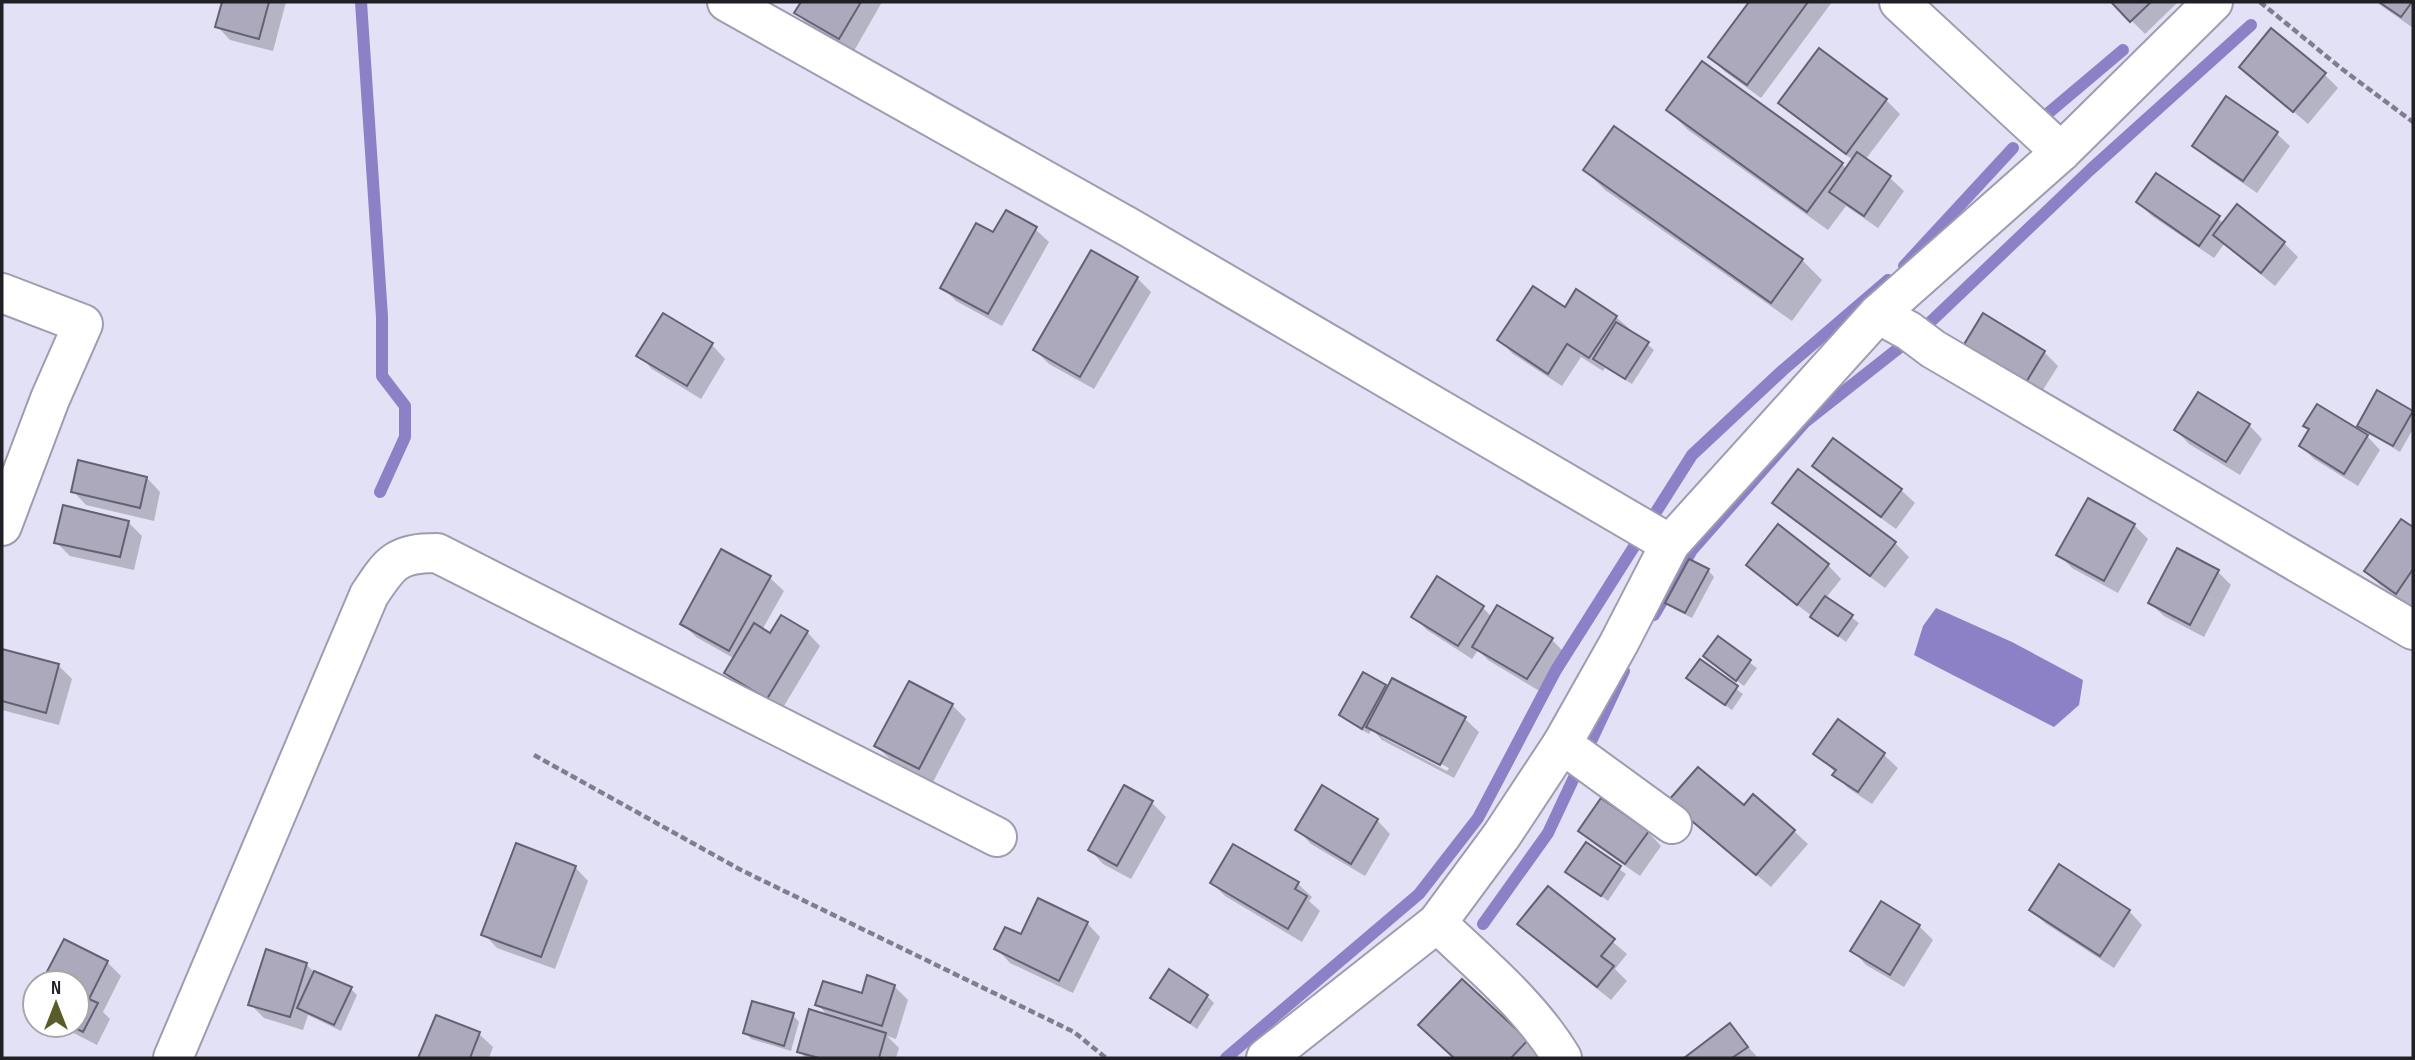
<svg xmlns="http://www.w3.org/2000/svg" width="2415" height="1060" font-family="'Sofia Sans Condensed',sans-serif">
<style>
.water{fill:#8c81c7}
.shadow{fill:#0003;fill-rule:evenodd}
.lines{fill:none;stroke-linecap:round;stroke-linejoin:round}
.stream{stroke:#8c81c7;stroke-width:12}
.building{fill:#aba9bb;stroke:#636172;stroke-width:2}
.minor-casing{stroke:#9e9caf;stroke-width:42}
.path{stroke:#807e8c;stroke-width:4.5;stroke-dasharray:7 3.5;stroke-linecap:butt}
.minor{stroke:#fff;stroke-width:38}
</style>
<rect width="100%" height="100%" fill="#e3e1f5"/>
<path class="water" d="M 1936,608 L 2012,642 L 2083,680 L 2079,705 L 2054,727 L 1914,655 L 1923,626 Z"/>
<g class="shadow">
<path d="M 223,2 L 286,2 L 273,51 L 230,40 L 217,26 Z"/>
<path d="M 803,2 L 882,2 L 854,51 L 810,27 L 797,13 Z"/>
<path d="M 1751,2 L 1832,2 L 1761,98 L 1724,71 L 1710,57 Z"/>
<path d="M 2113,2 L 2178,2 L 2145,34 Z"/>
<path d="M 2376,2 L 2413,2 L 2413,28 Z"/>
<path d="M 2241,67 L 2324,74 L 2338,88 L 2308,124 Z"/>
<path d="M 1886,100 L 1900,114 L 1865,160 L 1890,178 L 1904,191 L 1878,228 L 1846,206 L 1828,230 L 1688,130 L 1668,110 L 1842,164 L 1847,170 L 1853,160 L 1794,116 L 1781,103 Z"/>
<path d="M 2276,133 L 2290,146 L 2257,193 L 2208,159 L 2194,145 Z"/>
<path d="M 1585,170 L 1802,260 L 1822,280 L 1792,321 L 1605,190 Z"/>
<path d="M 2157,175 L 2224,223 L 2237,207 L 2284,243 L 2298,257 L 2275,286 L 2224,244 L 2214,258 L 2152,216 L 2138,202 Z"/>
<path d="M 1035,229 L 1049,242 L 1002,326 L 956,301 L 943,288 Z"/>
<path d="M 1137,278 L 1151,292 L 1094,389 L 1049,364 L 1035,350 Z"/>
<path d="M 1616,317 L 1654,350 L 1632,384 L 1605,368 L 1603,371 L 1581,357 L 1562,386 L 1513,354 L 1499,340 Z"/>
<path d="M 712,345 L 725,359 L 701,399 L 652,369 L 639,355 Z"/>
<path d="M 2044,352 L 2058,366 L 2033,406 L 1973,370 Z"/>
<path d="M 2378,392 L 2413,413 L 2413,429 L 2400,452 L 2366,432 L 2359,425 Z"/>
<path d="M 2249,425 L 2262,439 L 2240,475 L 2189,444 L 2176,430 Z"/>
<path d="M 2367,436 L 2380,450 L 2358,486 L 2314,459 L 2301,446 Z"/>
<path d="M 1814,466 L 1901,490 L 1915,503 L 1896,529 L 1828,480 Z"/>
<path d="M 1798,471 L 1895,543 L 1909,557 L 1885,588 L 1788,516 L 1774,502 Z"/>
<path d="M 147,478 L 160,492 L 154,521 L 86,505 L 73,491 Z"/>
<path d="M 2402,521 L 2413,529 L 2413,602 L 2410,606 L 2380,585 L 2366,571 Z"/>
<path d="M 128,522 L 142,536 L 134,570 L 70,556 L 56,542 Z"/>
<path d="M 2134,525 L 2148,539 L 2118,593 L 2072,568 L 2058,554 Z"/>
<path d="M 1748,565 L 1828,565 L 1841,579 L 1826,598 L 1859,623 L 1846,642 L 1762,578 Z"/>
<path d="M 1708,570 L 1714,577 L 1692,618 L 1674,609 L 1668,603 Z"/>
<path d="M 2218,572 L 2231,585 L 2204,637 L 2164,616 L 2150,603 Z"/>
<path d="M 770,578 L 784,591 L 762,630 L 771,635 L 807,632 L 820,646 L 781,711 L 740,686 L 726,673 L 735,659 L 696,637 L 682,623 Z"/>
<path d="M 1483,608 L 1492,617 L 1551,639 L 1565,653 L 1541,692 L 1488,660 L 1478,650 L 1472,659 L 1427,630 L 1414,617 Z"/>
<path d="M 1718,639 L 1757,668 L 1744,686 L 1712,663 Z"/>
<path d="M 2,650 L 58,665 L 72,679 L 59,725 L 2,710 Z"/>
<path d="M 1700,662 L 1743,694 L 1732,710 L 1695,684 Z"/>
<path d="M 1385,687 L 1465,719 L 1479,732 L 1454,778 L 1382,740 L 1372,729 L 1369,734 L 1347,721 L 1341,715 ZM 1382,733 L 1449,768 L 1447,771 L 1382,737 Z"/>
<path d="M 952,705 L 966,719 L 933,782 L 890,759 L 876,746 Z"/>
<path d="M 1838,722 L 1884,755 L 1898,768 L 1872,804 L 1848,788 L 1835,775 L 1836,773 L 1816,754 Z"/>
<path d="M 1124,788 L 1152,803 L 1166,817 L 1131,879 L 1103,864 L 1090,850 Z"/>
<path d="M 1684,814 L 1794,831 L 1808,844 L 1771,887 Z"/>
<path d="M 1377,820 L 1390,834 L 1365,876 L 1311,844 L 1298,830 Z"/>
<path d="M 1580,831 L 1648,832 L 1661,846 L 1640,876 L 1594,844 Z"/>
<path d="M 1586,845 L 1626,874 L 1608,901 L 1567,871 Z"/>
<path d="M 575,867 L 588,881 L 555,969 L 497,948 L 484,934 Z"/>
<path d="M 1212,883 L 1298,884 L 1312,897 L 1309,901 L 1320,911 L 1302,942 L 1225,896 Z"/>
<path d="M 1549,888 L 1627,954 L 1615,969 L 1627,981 L 1611,1000 L 1533,937 L 1519,924 Z"/>
<path d="M 2031,910 L 2129,911 L 2142,925 L 2114,968 L 2045,923 Z"/>
<path d="M 1087,923 L 1100,937 L 1073,993 L 1010,963 L 997,949 L 1022,936 Z"/>
<path d="M 1919,926 L 1933,940 L 1904,987 L 1866,965 L 1853,951 Z"/>
<path d="M 107,962 L 121,976 L 103,1012 L 110,1019 L 97,1045 L 58,1025 L 77,1025 L 77,983 L 43,983 Z"/>
<path d="M 306,964 L 315,973 L 351,989 L 357,995 L 341,1031 L 308,1015 L 303,1030 L 264,1018 L 250,1004 Z"/>
<path d="M 1462,981 L 1540,1055 L 1537,1058 L 1455,1058 L 1434,1038 Z"/>
<path d="M 894,986 L 908,1000 L 896,1039 L 887,1036 L 899,1048 L 896,1058 L 806,1058 L 799,1051 L 830,1018 L 817,1004 L 863,996 Z"/>
<path d="M 1207,996 L 1214,1003 L 1197,1029 L 1152,998 Z"/>
<path d="M 793,1015 L 799,1022 L 791,1051 L 751,1039 L 745,1032 Z"/>
<path d="M 437,1017 L 479,1034 L 493,1047 L 489,1058 L 420,1058 Z"/>
<path d="M 1730,1026 L 1758,1058 L 1687,1058 Z"/>
</g>
<g class="lines">
<g class="stream">
<path d="M 361,2 L 382,317 L 382,376 L 405,406 L 405,437 L 380,492"/>
<path d="M 2046,115 L 2123,50"/>
<path d="M 1904,266 L 2013,148"/>
<path d="M 1654,615 L 1692,550 L 1805,422 L 1923,329 L 2090,170 L 2251,25"/>
<path d="M 1483,924 L 1548,833 L 1624,671"/>
<path d="M 1226,1058 L 1419,894 L 1478,818 L 1556,670 L 1692,455 L 1783,370 L 1888,280"/>
</g>
</g>
<g class="building">
<path d="M 222,2 L 269,2 L 259,39 L 215,27 Z"/>
<path d="M 801,2 L 861,2 L 839,39 L 794,13 Z"/>
<path d="M 1749,2 L 1808,2 L 1747,85 L 1708,57 Z"/>
<path d="M 2111,2 L 2151,2 L 2130,22 Z"/>
<path d="M 2379,2 L 2412,2 L 2401,17 Z"/>
<path d="M 2271,28 L 2326,73 L 2293,112 L 2239,67 Z"/>
<path d="M 1819,48 L 1887,99 L 1846,154 L 1778,103 Z"/>
<path d="M 1702,61 L 1843,163 L 1807,212 L 1666,110 Z"/>
<path d="M 2226,96 L 2278,132 L 2243,181 L 2192,146 Z"/>
<path d="M 1614,126 L 1803,259 L 1771,303 L 1583,170 Z"/>
<path d="M 1857,152 L 1891,176 L 1864,216 L 1829,192 Z"/>
<path d="M 2156,173 L 2220,216 L 2199,246 L 2136,202 Z"/>
<path d="M 2237,204 L 2285,242 L 2261,273 L 2213,235 Z"/>
<path d="M 1006,210 L 1037,227 L 988,314 L 940,288 L 976,223 L 993,232 Z"/>
<path d="M 1091,250 L 1138,277 L 1080,377 L 1033,350 Z"/>
<path d="M 1533,286 L 1565,307 L 1576,289 L 1617,316 L 1589,358 L 1567,344 L 1548,374 L 1497,340 Z"/>
<path d="M 663,313 L 713,343 L 687,386 L 636,356 Z"/>
<path d="M 1983,313 L 2045,351 L 2019,394 L 1957,356 Z"/>
<path d="M 1616,322 L 1649,342 L 1625,379 L 1593,359 Z"/>
<path d="M 2377,390 L 2413,411 L 2393,446 L 2357,426 Z"/>
<path d="M 2198,392 L 2250,424 L 2226,462 L 2174,430 Z"/>
<path d="M 2317,404 L 2368,435 L 2344,474 L 2299,446 L 2309,429 L 2303,426 Z"/>
<path d="M 1833,438 L 1902,489 L 1881,517 L 1812,466 Z"/>
<path d="M 78,460 L 147,477 L 140,508 L 71,492 Z"/>
<path d="M 1798,469 L 1896,542 L 1870,576 L 1772,503 Z"/>
<path d="M 2088,498 L 2135,524 L 2104,581 L 2056,555 Z"/>
<path d="M 63,505 L 129,521 L 120,557 L 54,543 Z"/>
<path d="M 2401,519 L 2413,527 L 2413,569 L 2396,594 L 2364,571 Z"/>
<path d="M 1778,524 L 1829,564 L 1797,605 L 1746,565 Z"/>
<path d="M 2177,548 L 2219,570 L 2190,625 L 2148,603 Z"/>
<path d="M 721,549 L 771,576 L 729,651 L 680,624 Z"/>
<path d="M 1689,559 L 1709,569 L 1685,613 L 1665,603 Z"/>
<path d="M 1437,576 L 1484,606 L 1458,646 L 1411,617 Z"/>
<path d="M 1825,596 L 1853,615 L 1838,636 L 1810,617 Z"/>
<path d="M 1497,605 L 1553,638 L 1527,679 L 1472,647 Z"/>
<path d="M 781,615 L 808,631 L 767,699 L 724,673 L 754,623 L 770,633 Z"/>
<path d="M 1718,636 L 1751,660 L 1736,681 L 1703,656 Z"/>
<path d="M 2,649 L 59,664 L 46,713 L 2,701 Z"/>
<path d="M 1700,659 L 1738,686 L 1725,705 L 1686,678 Z"/>
<path d="M 1363,672 L 1386,685 L 1362,729 L 1339,715 Z"/>
<path d="M 1392,678 L 1466,717 L 1440,765 L 1366,727 Z"/>
<path d="M 909,681 L 953,704 L 919,769 L 874,746 Z"/>
<path d="M 1838,719 L 1885,753 L 1858,792 L 1832,775 L 1836,770 L 1813,754 Z"/>
<path d="M 1698,767 L 1744,805 L 1753,794 L 1795,830 L 1756,875 L 1668,801 Z"/>
<path d="M 1124,785 L 1153,801 L 1117,866 L 1088,850 Z"/>
<path d="M 1322,785 L 1378,819 L 1351,864 L 1295,830 Z"/>
<path d="M 1601,798 L 1649,831 L 1625,864 L 1578,831 Z"/>
<path d="M 1586,842 L 1621,866 L 1601,896 L 1565,872 Z"/>
<path d="M 516,843 L 576,866 L 541,957 L 481,935 Z"/>
<path d="M 1233,844 L 1299,882 L 1295,889 L 1307,896 L 1288,929 L 1210,883 Z"/>
<path d="M 2059,864 L 2130,910 L 2100,956 L 2029,910 Z"/>
<path d="M 1548,886 L 1615,939 L 1601,956 L 1614,966 L 1597,987 L 1517,924 Z"/>
<path d="M 1038,898 L 1088,922 L 1059,981 L 994,949 L 1005,927 L 1021,934 Z"/>
<path d="M 1881,901 L 1920,925 L 1890,975 L 1850,951 Z"/>
<path d="M 64,939 L 108,961 L 89,999 L 98,1003 L 83,1032 L 69,1025 L 77,1025 L 77,983 L 41,983 Z"/>
<path d="M 266,949 L 307,963 L 290,1017 L 248,1005 Z"/>
<path d="M 1169,969 L 1208,995 L 1190,1023 L 1150,998 Z"/>
<path d="M 314,971 L 352,987 L 334,1025 L 297,1008 Z"/>
<path d="M 867,975 L 895,985 L 882,1026 L 815,1005 L 823,981 L 862,993 Z"/>
<path d="M 1462,979 L 1528,1040 L 1511,1058 L 1454,1058 L 1418,1025 Z"/>
<path d="M 752,1001 L 794,1013 L 784,1046 L 743,1033 Z"/>
<path d="M 809,1009 L 886,1033 L 879,1058 L 819,1058 L 797,1052 Z"/>
<path d="M 436,1015 L 480,1032 L 470,1058 L 418,1058 Z"/>
<path d="M 1730,1023 L 1748,1047 L 1732,1058 L 1684,1058 Z"/>
</g>
<g class="lines">
<defs>
<g id="minor">
<path d="M 727,2 L 1130,228 L 1670,544"/>
<path d="M 1899,2 L 2061,152"/>
<path d="M 2,293 L 83,324 L 50,399 L 2,526"/>
<path d="M 1878,314 L 1909,331 L 1933,349 L 2413,630"/>
<path d="M 1562,744 L 1672,824"/>
<path d="M 1437,923 C 1480,964 1531,1006 1562,1058"/>
<path d="M 173,1058 L 369,595 C 390,563 396,553 437,553 L 997,837"/>
<path d="M 1266,1058 L 1437,923 L 1502,835 L 1562,744 L 1619,643 L 1670,544 L 1878,314 L 2061,152 L 2213,2"/>
</g>
</defs>
<use href="#minor" class="minor-casing"/>
<g class="path">
<path d="M 2260,2 L 2342,69 L 2413,122"/>
<path d="M 534,755 L 741,870 L 1074,1032 L 1106,1058"/>
</g>
<use href="#minor" class="minor"/>
</g>
<rect width="2415" height="1060" fill="none" stroke="#201f26" stroke-width="7"/>
<g transform="translate(56 1004)"><circle r="33" fill="#ffffff" stroke="#a6a5a8" stroke-width="2"/>
<path d="M0-5L12 26L0 18L-12 26Z" fill="#595b28"/>
<text y="-10" font-size="19" font-weight="bold" text-anchor="middle" fill="#201f26">N</text>
</g>
</svg>
